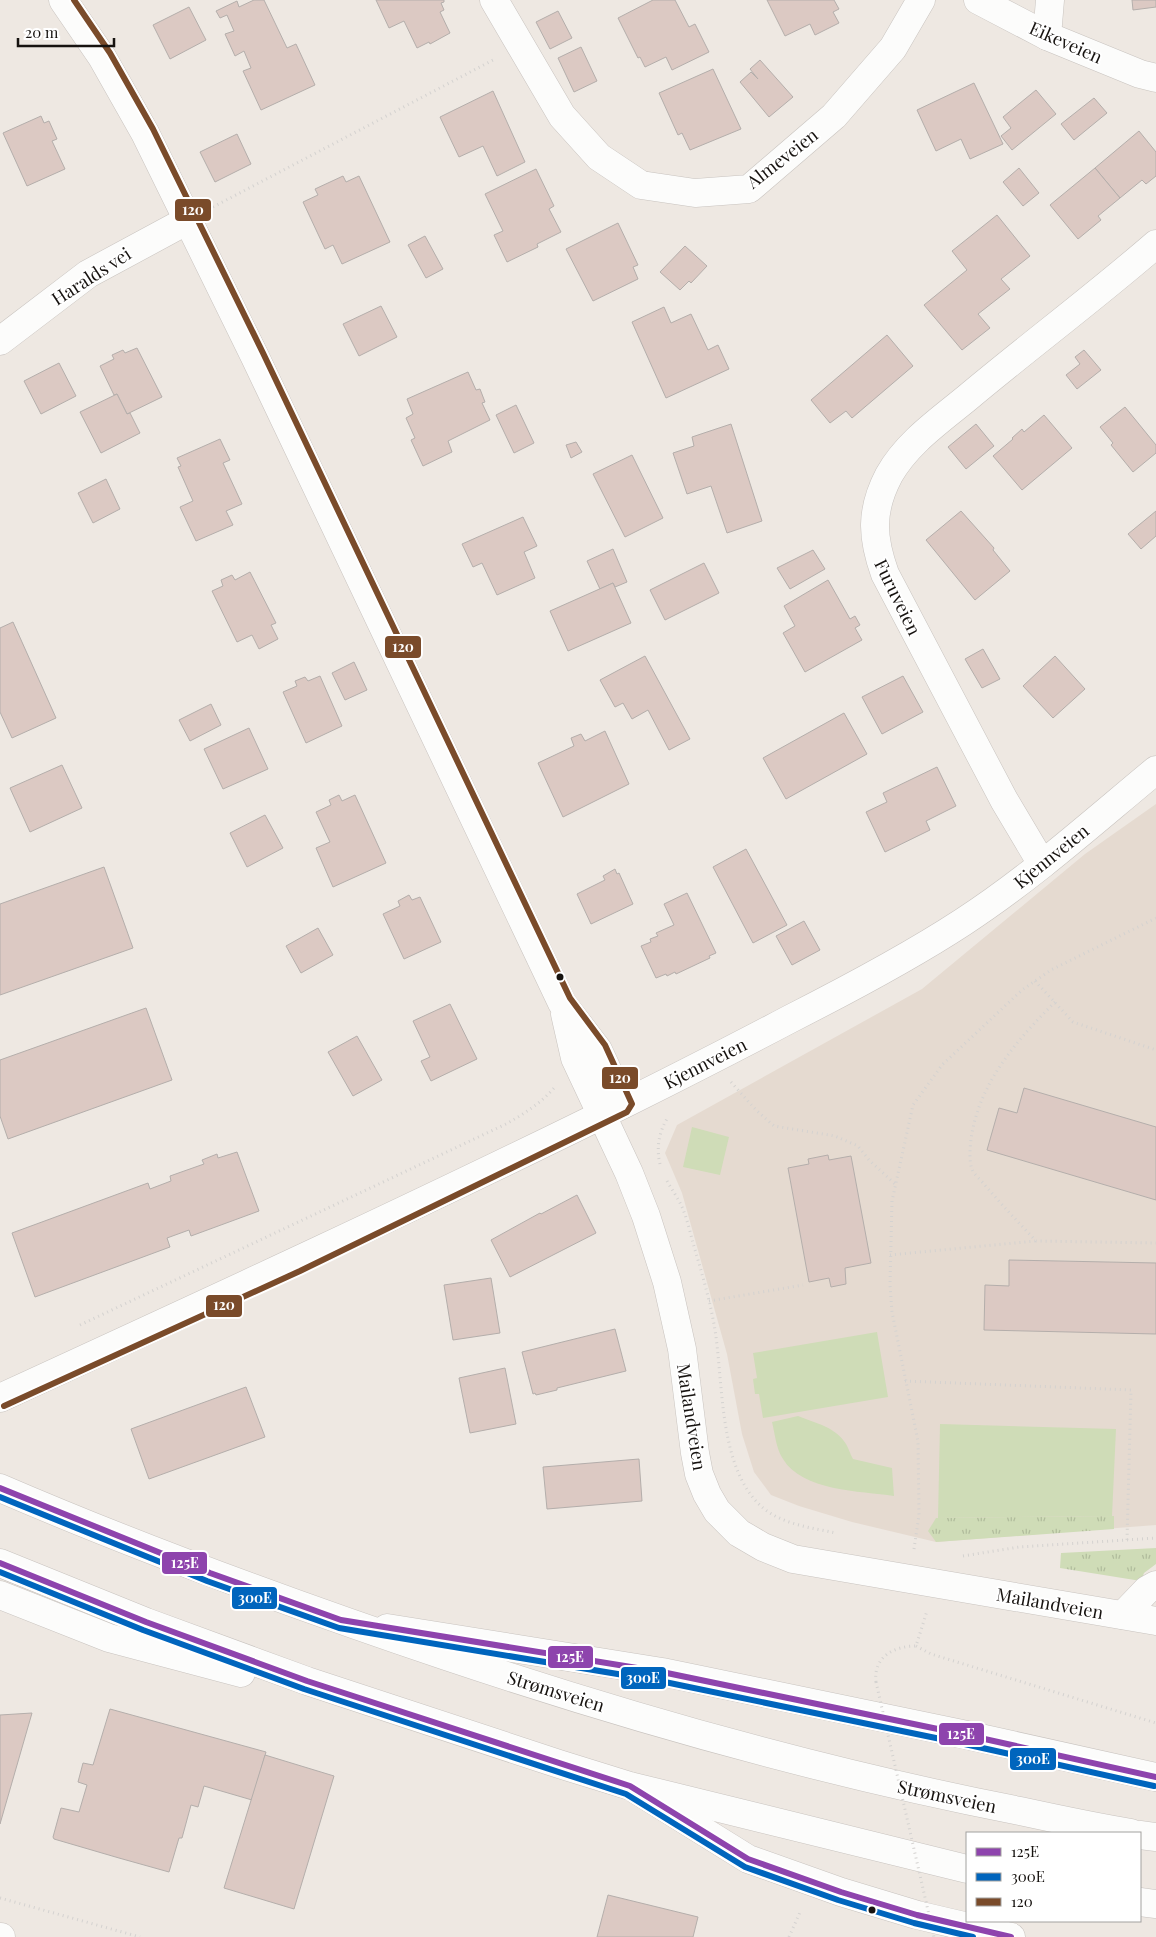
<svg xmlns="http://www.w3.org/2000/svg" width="1156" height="1937" font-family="'Playfair Display',serif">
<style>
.built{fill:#e5dad0}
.grass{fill:url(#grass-tufts)}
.park{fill:#cfdcb7}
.building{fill:#dcc9c3;stroke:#b4aeab}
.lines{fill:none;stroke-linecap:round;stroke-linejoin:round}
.minor-casing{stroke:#c8c3bf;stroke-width:29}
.major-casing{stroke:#c8c3bf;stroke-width:29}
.highway-casing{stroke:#c8c3bf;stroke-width:29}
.path{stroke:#d4d2d0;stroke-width:3;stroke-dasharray:1 4;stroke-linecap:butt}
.minor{stroke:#fcfcfb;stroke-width:28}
.major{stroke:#fcfcfb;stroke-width:28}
.highway{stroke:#fcfcfb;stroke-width:28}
.path-bridge{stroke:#d4d2d0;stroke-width:3;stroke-dasharray:1 4;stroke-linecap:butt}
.bus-1-casing{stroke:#fff;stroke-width:10}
.bus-2-casing{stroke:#fff;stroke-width:10}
.bus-3-casing{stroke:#fff;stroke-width:10}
.bus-1{stroke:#8e44ad;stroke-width:6}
.bus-2{stroke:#0065bd;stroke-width:6}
.bus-3{stroke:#7a4b2a;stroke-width:6}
.bus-dot{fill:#171310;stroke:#fff;stroke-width:2}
.labels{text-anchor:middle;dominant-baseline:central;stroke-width:4;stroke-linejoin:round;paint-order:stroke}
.street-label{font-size:18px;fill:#171310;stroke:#fff}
.line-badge{stroke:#fff;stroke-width:2}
.badge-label{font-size:14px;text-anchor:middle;font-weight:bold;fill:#fff}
</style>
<defs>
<pattern id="grass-tufts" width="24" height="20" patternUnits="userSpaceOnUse" patternTransform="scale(1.25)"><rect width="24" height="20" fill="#cfdcb7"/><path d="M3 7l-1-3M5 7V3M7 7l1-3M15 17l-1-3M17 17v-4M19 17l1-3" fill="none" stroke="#b1bc9c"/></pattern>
</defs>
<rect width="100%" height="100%" fill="#eee8e2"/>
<path class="built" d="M 1156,804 L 1156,1525 L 936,1542 L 852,1522 L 799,1506 L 771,1495 L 754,1472 L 742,1434 L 727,1354 L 682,1193 L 665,1153 L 677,1125 L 922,989 L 1085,854 Z"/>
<g class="grass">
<path d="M 1114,1516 L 1114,1529 L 936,1542 L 928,1531 L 936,1518 Z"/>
<path d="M 1156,1548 L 1156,1564 L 1144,1573 L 1141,1581 L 1060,1568 L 1061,1553 Z"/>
</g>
<g class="park">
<path d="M 692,1127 L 729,1137 L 720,1175 L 683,1167 Z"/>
<path d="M 877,1332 L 888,1397 L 763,1418 L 759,1394 L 755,1394 L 753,1379 L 757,1378 L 753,1353 Z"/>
<path d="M 798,1416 C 815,1423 836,1427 846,1444 C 849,1449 850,1454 853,1459 L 892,1468 L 894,1496 C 860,1491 802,1491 783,1459 C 776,1449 775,1434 772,1422 Z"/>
<path d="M 940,1424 L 1116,1429 L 1112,1516 L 938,1518 Z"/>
</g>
<g class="building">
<path d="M 254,0 L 264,0 L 287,48 L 296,44 L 315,85 L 261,110 L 243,71 L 251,68 L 244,51 L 235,56 L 225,34 L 234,31 L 227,15 L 220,18 L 216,11 L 237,1 L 239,7 Z"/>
<path d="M 376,0 L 444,0 L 444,2 L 441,3 L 444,10 L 440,12 L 450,33 L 430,44 L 429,42 L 417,48 L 404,21 L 389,28 Z"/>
<path d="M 653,0 L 675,0 L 689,27 L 695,24 L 709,52 L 672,70 L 666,57 L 645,67 L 640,57 L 638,58 L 618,18 Z"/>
<path d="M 767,0 L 834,0 L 839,9 L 833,12 L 839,23 L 815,35 L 810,24 L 785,36 Z"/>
<path d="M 1132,0 L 1156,0 L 1156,7 L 1133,10 Z"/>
<path d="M 189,7 L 206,40 L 170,59 L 153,25 Z"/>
<path d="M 558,11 L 572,38 L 550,49 L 536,22 Z"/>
<path d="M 581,47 L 597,81 L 574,92 L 558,58 Z"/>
<path d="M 760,60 L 793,97 L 769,117 L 740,82 L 751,72 L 758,79 L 750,69 Z"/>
<path d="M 713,69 L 741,129 L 690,150 L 682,133 L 678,135 L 659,93 Z"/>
<path d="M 974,83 L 1003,144 L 970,159 L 961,139 L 936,151 L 917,110 Z"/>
<path d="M 1036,90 L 1056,114 L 1012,150 L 1001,136 L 1011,128 L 1003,117 Z"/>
<path d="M 493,91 L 525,162 L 497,176 L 483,146 L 459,157 L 440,117 Z"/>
<path d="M 1094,98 L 1107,113 L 1074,140 L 1061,124 Z"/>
<path d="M 41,116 L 44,123 L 49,121 L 57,139 L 52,141 L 65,169 L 27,186 L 3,133 Z"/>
<path d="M 1139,131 L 1156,152 L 1156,176 L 1146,184 L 1142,180 L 1120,198 L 1095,168 Z"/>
<path d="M 237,134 L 251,164 L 215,182 L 200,152 Z"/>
<path d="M 1019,168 L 1039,193 L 1023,206 L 1003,182 Z"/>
<path d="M 1095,168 L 1120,198 L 1098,216 L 1101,220 L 1078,239 L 1050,205 Z"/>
<path d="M 536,169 L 554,206 L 549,209 L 561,232 L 537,244 L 538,247 L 507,262 L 494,235 L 503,231 L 485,194 Z"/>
<path d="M 343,176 L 346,182 L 359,176 L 390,242 L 342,264 L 333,245 L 325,249 L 303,202 L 318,195 L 315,189 Z"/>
<path d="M 997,215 L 1030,256 L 1001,279 L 1010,289 L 978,314 L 990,328 L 962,350 L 924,305 L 967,270 L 952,251 Z"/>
<path d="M 618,223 L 638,265 L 633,267 L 638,279 L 593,301 L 566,249 Z"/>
<path d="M 425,236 L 443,269 L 426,278 L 408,245 Z"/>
<path d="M 685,246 L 707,266 L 691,283 L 689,281 L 680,290 L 660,272 Z"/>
<path d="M 381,306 L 397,337 L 359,356 L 343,324 Z"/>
<path d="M 664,307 L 671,323 L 691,314 L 708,350 L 718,345 L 729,369 L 666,398 L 632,322 Z"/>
<path d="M 887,335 L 913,366 L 852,418 L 846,411 L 830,423 L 811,400 Z"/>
<path d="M 137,348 L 162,397 L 127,414 L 117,394 L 114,395 L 100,366 L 114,359 L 112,355 L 123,350 L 125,353 Z"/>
<path d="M 1084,350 L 1101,370 L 1077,389 L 1066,375 L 1080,364 L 1075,357 Z"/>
<path d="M 59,363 L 76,396 L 41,414 L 24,381 Z"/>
<path d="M 468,372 L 476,390 L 480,389 L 485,402 L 482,403 L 490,420 L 448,441 L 452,452 L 423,466 L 411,440 L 415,438 L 406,418 L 413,414 L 407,399 Z"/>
<path d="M 117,394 L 127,414 L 130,413 L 140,433 L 101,453 L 80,412 Z"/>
<path d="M 516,405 L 534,443 L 514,453 L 496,415 Z"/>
<path d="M 1125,407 L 1156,445 L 1156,453 L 1133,472 L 1111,445 L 1113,443 L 1100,427 Z"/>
<path d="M 1044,415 L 1072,448 L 1022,490 L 993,456 L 1013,439 L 1012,438 L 1022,429 L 1024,432 Z"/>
<path d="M 731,424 L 762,521 L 727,533 L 711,486 L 687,494 L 673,453 L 694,446 L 692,437 Z"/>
<path d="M 976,424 L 994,446 L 966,469 L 948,447 Z"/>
<path d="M 220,439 L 230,460 L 223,463 L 242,504 L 226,511 L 233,525 L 196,541 L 180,507 L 193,501 L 178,467 L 181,466 L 177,458 Z"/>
<path d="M 576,442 L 582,452 L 571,458 L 566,445 Z"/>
<path d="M 632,455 L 663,518 L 625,537 L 593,474 Z"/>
<path d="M 106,479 L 120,509 L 93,523 L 78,493 Z"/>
<path d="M 961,511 L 994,548 L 993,550 L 1010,571 L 975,600 L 926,540 Z"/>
<path d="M 1156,511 L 1156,536 L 1141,549 L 1128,534 Z"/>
<path d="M 523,517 L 537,546 L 524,552 L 535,578 L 497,595 L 482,563 L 473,567 L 462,544 Z"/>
<path d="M 613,549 L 627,582 L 615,587 L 613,583 L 600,589 L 587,561 Z"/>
<path d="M 813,550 L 825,569 L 790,589 L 777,568 Z"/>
<path d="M 704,563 L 719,593 L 665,620 L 650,590 Z"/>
<path d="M 250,572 L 276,623 L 271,625 L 278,639 L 259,649 L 252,635 L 237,642 L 212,591 L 223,586 L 221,580 L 232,575 L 235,580 Z"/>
<path d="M 828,580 L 850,619 L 855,616 L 860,625 L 855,628 L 862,640 L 805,672 L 783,633 L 795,626 L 784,606 Z"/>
<path d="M 613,583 L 631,623 L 568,651 L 550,611 Z"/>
<path d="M 13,622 L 56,718 L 12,738 L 0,712 L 0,628 Z"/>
<path d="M 983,649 L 1000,679 L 982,688 L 965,659 Z"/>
<path d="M 645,656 L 690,739 L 669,750 L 648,710 L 632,719 L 623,703 L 615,707 L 600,680 Z"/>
<path d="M 1055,656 L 1085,689 L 1053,718 L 1023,686 Z"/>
<path d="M 354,662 L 367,690 L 345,700 L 332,673 Z"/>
<path d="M 320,676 L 342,726 L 306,743 L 283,692 L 297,686 L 295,681 L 305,677 L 308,681 Z"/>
<path d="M 903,676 L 923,712 L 882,734 L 862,697 Z"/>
<path d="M 211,704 L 221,725 L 190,741 L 179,720 Z"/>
<path d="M 844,713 L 867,754 L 786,799 L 763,758 Z"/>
<path d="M 249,728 L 268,769 L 223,789 L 204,749 Z"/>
<path d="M 605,731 L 629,784 L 563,817 L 538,763 L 574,746 L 571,738 L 581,734 L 585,741 Z"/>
<path d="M 62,765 L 82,808 L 30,832 L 10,788 Z"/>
<path d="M 937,767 L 956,806 L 926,821 L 930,830 L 885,852 L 866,812 L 887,802 L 883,793 Z"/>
<path d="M 339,795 L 342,801 L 355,795 L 386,863 L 333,887 L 316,848 L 330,842 L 316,812 L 331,805 L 329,800 Z"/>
<path d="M 265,815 L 283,848 L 247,867 L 230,833 Z"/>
<path d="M 746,849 L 787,925 L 753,943 L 713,867 Z"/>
<path d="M 104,867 L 133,948 L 0,995 L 0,904 Z"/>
<path d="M 615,869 L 617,874 L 619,873 L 633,904 L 591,924 L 577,894 L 605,880 L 603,876 Z"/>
<path d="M 687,893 L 716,953 L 709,956 L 710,958 L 676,974 L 675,972 L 667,976 L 666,974 L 656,978 L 641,946 L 651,942 L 650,939 L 658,936 L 656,933 L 674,925 L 664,904 Z"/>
<path d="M 409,895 L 412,900 L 420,897 L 441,942 L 404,959 L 383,914 L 400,906 L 398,901 Z"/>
<path d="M 804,921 L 820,950 L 792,965 L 776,936 Z"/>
<path d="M 318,928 L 333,955 L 301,973 L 286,946 Z"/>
<path d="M 450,1004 L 477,1059 L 431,1081 L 421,1061 L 430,1057 L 413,1021 Z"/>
<path d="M 146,1008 L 172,1080 L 8,1139 L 0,1116 L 0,1060 Z"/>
<path d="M 357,1036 L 382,1080 L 353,1096 L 328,1052 Z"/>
<path d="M 1024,1088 L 1156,1127 L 1156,1200 L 987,1150 L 999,1108 L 1017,1113 Z"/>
<path d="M 237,1152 L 259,1211 L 191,1236 L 189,1230 L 167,1238 L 170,1247 L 35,1297 L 12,1233 L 148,1183 L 150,1189 L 171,1181 L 170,1176 L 204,1164 L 202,1160 L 217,1154 L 218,1158 Z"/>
<path d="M 828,1155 L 829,1160 L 851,1156 L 871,1263 L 845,1268 L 846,1284 L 831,1287 L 829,1278 L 809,1282 L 788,1168 L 809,1164 L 808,1159 Z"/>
<path d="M 577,1195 L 596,1233 L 510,1277 L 491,1240 L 540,1213 L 541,1214 Z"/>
<path d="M 1009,1260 L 1156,1263 L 1156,1334 L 984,1330 L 985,1285 L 1009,1286 Z"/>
<path d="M 491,1278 L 500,1333 L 453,1340 L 444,1285 Z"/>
<path d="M 615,1329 L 626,1371 L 557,1388 L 557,1390 L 536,1395 L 535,1393 L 533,1394 L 522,1352 Z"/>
<path d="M 505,1368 L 516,1424 L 470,1433 L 459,1378 Z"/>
<path d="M 246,1387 L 265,1437 L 149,1479 L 131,1429 Z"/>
<path d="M 639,1459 L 642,1501 L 547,1509 L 543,1467 Z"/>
<path d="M 110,1709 L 266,1752 L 252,1800 L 204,1786 L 198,1807 L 191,1805 L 182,1838 L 179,1838 L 169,1872 L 119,1858 L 54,1839 L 53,1837 L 61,1808 L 79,1812 L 87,1785 L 78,1782 L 83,1763 L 93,1765 Z"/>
<path d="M 32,1713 L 0,1824 L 0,1715 Z"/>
<path d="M 265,1755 L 334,1776 L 294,1909 L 224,1888 Z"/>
<path d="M 608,1895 L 698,1917 L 693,1937 L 597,1937 Z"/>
</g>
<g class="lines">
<defs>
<g id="minor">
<path d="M 63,0 L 102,57 L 145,133 L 255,357 L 562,1003 L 598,1050 L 623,1104"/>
<path d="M 494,0 L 562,116 L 599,157 L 641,185 L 695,193 L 749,189 L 834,116 L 893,48 L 921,0"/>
<path d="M 978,0 L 1047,36 L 1140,74 L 1156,78"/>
<path d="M 1047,36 L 1050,0"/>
<path d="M 0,341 L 88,274 L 188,220"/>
<path d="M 1042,864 L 1004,800 L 885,574 C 872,538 870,511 889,475 C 907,443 939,421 967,398 C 1029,346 1095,297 1156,244"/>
<path d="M 565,1014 L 575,1058 L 629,1173 L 646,1216 L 667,1282 L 682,1349 L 695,1453 L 699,1474 L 707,1494 L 717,1511 L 739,1533 L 763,1547 L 793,1559 L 1156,1621"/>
<path d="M 0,1398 C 211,1301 422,1204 630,1101 C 684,1074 737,1047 790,1019 C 849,989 908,958 963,922 C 1032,877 1093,822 1156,770"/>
<path d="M 1123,1615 L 1147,1590 L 1156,1585"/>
<path d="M 387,1628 L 662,1672 L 962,1734 L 1156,1777"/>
<path d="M 637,1790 L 748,1859 L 841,1892 L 917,1915 L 1011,1937"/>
</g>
<path id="major" d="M 0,1937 L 1,1937"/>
<g id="highway">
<path d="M 0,1488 C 146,1551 295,1605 446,1656 C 634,1719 825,1773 1020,1811 C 1057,1819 1094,1827 1131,1833"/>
<path d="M 0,1563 L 146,1622 L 307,1681 L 559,1764 L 630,1786 L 967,1869"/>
<path d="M 0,1595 L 109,1638 L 241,1673"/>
<path d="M 1140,1835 L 1156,1837"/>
<path d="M 1140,1902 L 1156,1904"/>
</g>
</defs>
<use href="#minor" class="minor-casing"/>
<use href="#major" class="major-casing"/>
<use href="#highway" class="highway-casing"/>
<g class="path">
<path d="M 213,207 L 495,59"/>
<path d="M 1035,981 L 1073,1022 L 1156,1050"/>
<path d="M 1055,1002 C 1016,1041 979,1083 971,1139 C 970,1147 969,1162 972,1169 C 974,1175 981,1180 984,1184 C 1001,1204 1018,1222 1036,1241 L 1156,1243"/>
<path d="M 731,1082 L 756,1110 L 774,1126 L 835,1136 L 858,1146 L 869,1160 L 895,1184"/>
<path d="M 660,1164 C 656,1147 659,1132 668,1117"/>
<path d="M 667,1181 C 672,1190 678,1198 682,1207 C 687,1218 690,1232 693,1243 C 701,1270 709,1297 714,1324 C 724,1379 717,1467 762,1507 C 781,1524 812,1528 836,1533"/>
<path d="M 890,1255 L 1035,1241"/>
<path d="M 709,1301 L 803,1285"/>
<path d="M 80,1325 L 506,1124 C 524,1114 541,1103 555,1087"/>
<path d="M 905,1381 L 1131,1390 L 1127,1540"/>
<path d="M 914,1549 L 919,1515 L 918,1441 L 892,1312 L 890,1285 L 892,1201 L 913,1105 L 942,1065 L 1022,990 L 1051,970 L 1156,918"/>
<path d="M 963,1556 L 1019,1547 L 1156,1538"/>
<path d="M 916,1646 L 931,1654 L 1156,1723"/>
<path d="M 876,1682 C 873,1657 894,1646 916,1646 L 927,1611"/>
<path d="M 0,1898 L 140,1937"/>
<path d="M 789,1937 L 801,1910"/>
</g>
<use href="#minor" class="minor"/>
<use href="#major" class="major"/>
<use href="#highway" class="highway"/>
<path class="path-bridge" d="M 876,1682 L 934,1937"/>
<defs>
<g id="bus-1">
<path d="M 0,1488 L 210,1573 L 341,1620 L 662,1672 L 962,1734 L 1156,1777"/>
<path d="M 0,1563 L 146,1622 L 307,1681 L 630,1786 L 748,1859 L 841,1892 L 917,1915 L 1011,1937"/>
</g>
<g id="bus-2">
<path d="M 0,1497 L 207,1581 L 339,1628 L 660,1681 L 960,1743 L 1154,1786"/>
<path d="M 0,1572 L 143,1630 L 304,1689 L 626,1794 L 745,1867 L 838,1900 L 914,1923 L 973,1937"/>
</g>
<path id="bus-3" d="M 4,1406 L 300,1271 L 627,1112 L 632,1104 L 605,1045 L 570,998 L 263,353 L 153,129 L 110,53 L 74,0"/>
</defs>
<use href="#bus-1" class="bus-1-casing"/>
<use href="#bus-2" class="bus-2-casing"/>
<use href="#bus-3" class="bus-3-casing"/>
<use href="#bus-1" class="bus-1"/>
<use href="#bus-2" class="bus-2"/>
<use href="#bus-3" class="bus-3"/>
</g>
<g class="bus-dot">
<circle cx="560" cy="977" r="4.5"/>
<circle cx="872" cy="1910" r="4.5"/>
</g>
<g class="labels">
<g class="street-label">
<text transform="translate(1066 42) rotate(24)">Eikeveien</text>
<text transform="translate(782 158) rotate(-38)">Almeveien</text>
<text transform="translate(91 276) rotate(-33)">Haralds vei</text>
<text transform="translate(898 597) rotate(64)">Furuveien</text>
<text transform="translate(1051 856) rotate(-39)">Kjennveien</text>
<text transform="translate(705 1063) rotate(-27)">Kjennveien</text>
<text transform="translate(692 1417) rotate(81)">Mailandveien</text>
<text transform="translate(1050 1603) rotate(10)">Mailandveien</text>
<text transform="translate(556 1691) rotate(17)">Strømsveien</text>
<text transform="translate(947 1796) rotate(12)">Strømsveien</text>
</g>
</g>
<g class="line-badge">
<rect x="174" y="198" width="38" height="24" rx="5" fill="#7a4b2a"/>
<rect x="384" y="635" width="38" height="24" rx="5" fill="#7a4b2a"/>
<rect x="601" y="1066" width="38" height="24" rx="5" fill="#7a4b2a"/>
<rect x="205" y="1294" width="38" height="24" rx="5" fill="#7a4b2a"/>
<rect x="161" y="1551" width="47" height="24" rx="5" fill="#8e44ad"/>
<rect x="231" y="1586" width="47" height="24" rx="5" fill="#0065bd"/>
<rect x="547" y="1645" width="47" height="24" rx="5" fill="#8e44ad"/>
<rect x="620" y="1666" width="47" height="24" rx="5" fill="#0065bd"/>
<rect x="938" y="1722" width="47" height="24" rx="5" fill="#8e44ad"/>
<rect x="1009" y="1747" width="48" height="24" rx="5" fill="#0065bd"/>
</g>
<g class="badge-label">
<text x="193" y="215">120</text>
<text x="403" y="652">120</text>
<text x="620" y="1083">120</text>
<text x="224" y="1310">120</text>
<text x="185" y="1568">125E</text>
<text x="255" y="1603">300E</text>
<text x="570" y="1662">125E</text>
<text x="643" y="1683">300E</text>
<text x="961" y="1739">125E</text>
<text x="1033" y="1764">300E</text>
</g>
<rect x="966" y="1832" width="175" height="90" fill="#ffffff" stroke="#a2a19f"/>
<rect x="976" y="1848" width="25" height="8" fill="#8e44ad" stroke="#a2a19f"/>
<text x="1011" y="1857" font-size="15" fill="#171310">125E</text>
<rect x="976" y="1873" width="25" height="8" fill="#0065bd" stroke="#a2a19f"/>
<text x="1011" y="1882" font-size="15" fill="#171310">300E</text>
<rect x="976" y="1898" width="25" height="8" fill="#7a4b2a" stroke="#a2a19f"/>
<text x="1011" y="1907" font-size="15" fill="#171310">120</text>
<path d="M18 38v8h96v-8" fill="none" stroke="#171310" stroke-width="2.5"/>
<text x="25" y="38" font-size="15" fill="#171310" stroke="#ffffff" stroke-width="4" paint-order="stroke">20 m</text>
</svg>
